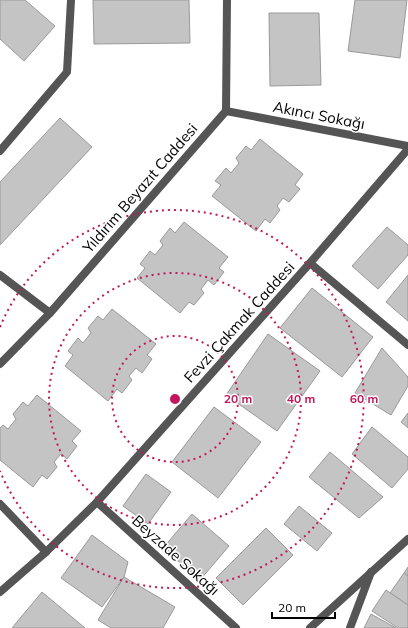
<svg xmlns="http://www.w3.org/2000/svg" width="408" height="628" font-family="Mulish,sans-serif">
<style>
.building{fill:#c4c4c4;stroke:#999}
.lines{fill:none;stroke-linecap:round;stroke-linejoin:round}
.minor{stroke:#555;stroke-width:8}
.tertiary{stroke:#555;stroke-width:8}
.ring{fill:none;stroke:#c2185b;stroke-width:2;stroke-dasharray:2 4}
.labels{text-anchor:middle;dominant-baseline:central;stroke-width:3;stroke-linejoin:round;paint-order:stroke}
.street-label{font-size:15px;fill:#000;stroke:#fff}
.centre{fill:#c2185b;stroke:#fff;stroke-width:2}
.ring-label{font-size:12px;text-anchor:middle;font-weight:bold;fill:#c2185b;stroke:#fff;stroke-width:3;stroke-linejoin:round;paint-order:stroke}
</style>
<rect width="100%" height="100%" fill="#fff"/>
<g class="building">
<path d="M 0,0 L 25,0 L 55,26 L 24,61 L 0,39 Z"/>
<path d="M 93,0 L 189,0 L 190,43 L 94,44 Z"/>
<path d="M 355,0 L 407,0 L 400,58 L 348,51 Z"/>
<path d="M 269,13 L 319,13 L 321,85 L 270,86 Z"/>
<path d="M 60,118 L 92,147 L 0,245 L 0,182 Z"/>
<path d="M 260,139 L 303,174 L 295,185 L 300,189 L 289,202 L 283,198 L 277,206 L 280,210 L 270,223 L 265,219 L 256,231 L 212,196 L 221,185 L 215,181 L 226,168 L 231,173 L 239,163 L 236,158 L 246,146 L 251,150 Z"/>
<path d="M 184,222 L 228,257 L 219,268 L 224,272 L 214,285 L 208,280 L 201,289 L 204,293 L 194,305 L 189,302 L 180,313 L 137,278 L 145,268 L 140,264 L 150,251 L 155,255 L 163,245 L 160,241 L 170,228 L 175,233 Z"/>
<path d="M 387,227 L 408,245 L 408,255 L 378,289 L 352,266 Z"/>
<path d="M 408,275 L 408,321 L 386,302 Z"/>
<path d="M 312,288 L 373,337 L 342,377 L 280,328 Z"/>
<path d="M 112,309 L 156,344 L 147,355 L 152,359 L 142,373 L 136,368 L 129,376 L 132,380 L 122,393 L 117,389 L 108,401 L 65,366 L 73,355 L 68,351 L 78,338 L 83,343 L 91,333 L 88,328 L 98,316 L 103,320 Z"/>
<path d="M 268,334 L 320,371 L 277,431 L 226,395 Z"/>
<path d="M 382,348 L 408,377 L 408,386 L 391,415 L 355,393 Z"/>
<path d="M 37,395 L 81,431 L 72,441 L 77,446 L 67,459 L 61,454 L 54,462 L 57,467 L 47,479 L 42,475 L 33,487 L 0,460 L 0,428 L 3,425 L 8,429 L 16,419 L 13,414 L 23,402 L 28,406 Z"/>
<path d="M 214,407 L 261,442 L 218,498 L 172,462 Z"/>
<path d="M 408,413 L 408,428 L 401,422 Z"/>
<path d="M 372,427 L 408,457 L 408,469 L 392,488 L 352,454 Z"/>
<path d="M 330,452 L 383,497 L 359,518 L 309,477 Z"/>
<path d="M 146,474 L 171,492 L 148,524 L 123,506 Z"/>
<path d="M 299,506 L 332,533 L 317,551 L 284,524 Z"/>
<path d="M 192,514 L 229,546 L 200,580 L 163,548 Z"/>
<path d="M 266,528 L 293,555 L 243,605 L 216,578 Z"/>
<path d="M 92,535 L 128,562 L 124,577 L 102,607 L 61,578 Z"/>
<path d="M 408,567 L 408,576 L 404,573 Z"/>
<path d="M 404,573 L 408,576 L 408,605 L 390,593 Z"/>
<path d="M 124,577 L 175,607 L 163,628 L 111,628 L 98,620 Z"/>
<path d="M 386,590 L 408,605 L 408,628 L 398,628 L 372,611 Z"/>
<path d="M 42,592 L 85,628 L 12,628 Z"/>
<path d="M 371,614 L 396,628 L 364,628 Z"/>
</g>
<g class="lines">
<g class="minor">
<path d="M 226,111 L 408,146"/>
<path d="M 0,151 L 67,72 L 71,0"/>
<path d="M 310,263 L 408,345"/>
<path d="M 0,275 L 50,313"/>
<path d="M 0,364 L 50,313 L 226,111 L 227,0"/>
<path d="M 97,502 L 236,628"/>
<path d="M 0,504 L 46,552"/>
<path d="M 0,592 L 46,552 L 97,502 L 310,263 L 408,149"/>
<path d="M 350,628 L 371,572"/>
</g>
<path class="tertiary" d="M 310,628 L 408,539"/>
</g>
<g class="ring">
<circle cx="175" cy="399" r="63"/>
<circle cx="175" cy="399" r="126"/>
<path d="M0 327A189 189 0 1 1 0 471"/>
</g>
<g class="labels">
<g class="street-label">
<text transform="translate(319 115) rotate(11)">Akıncı Sokağı</text>
<text transform="translate(140 188) rotate(-49)">Yıldırım Beyazıt Caddesi</text>
<text transform="translate(239 322) rotate(-48)">Fevzi Çakmak Caddesi</text>
<text transform="translate(176 555) rotate(42)">Beyzade Sokağı</text>
</g>
</g>
<circle cx="175" cy="399" r="6" class="centre"/>
<g class="ring-label">
<text x="238" y="403">20 m</text>
<text x="301" y="403">40 m</text>
<text x="364" y="403">60 m</text>
</g>
<path d="M272 612v6h63v-6" fill="none" stroke="#000000" stroke-width="2"/>
<text x="278" y="612" font-size="12" fill="#000000" stroke="#ffffff" stroke-width="3" paint-order="stroke">20 m</text>
</svg>
